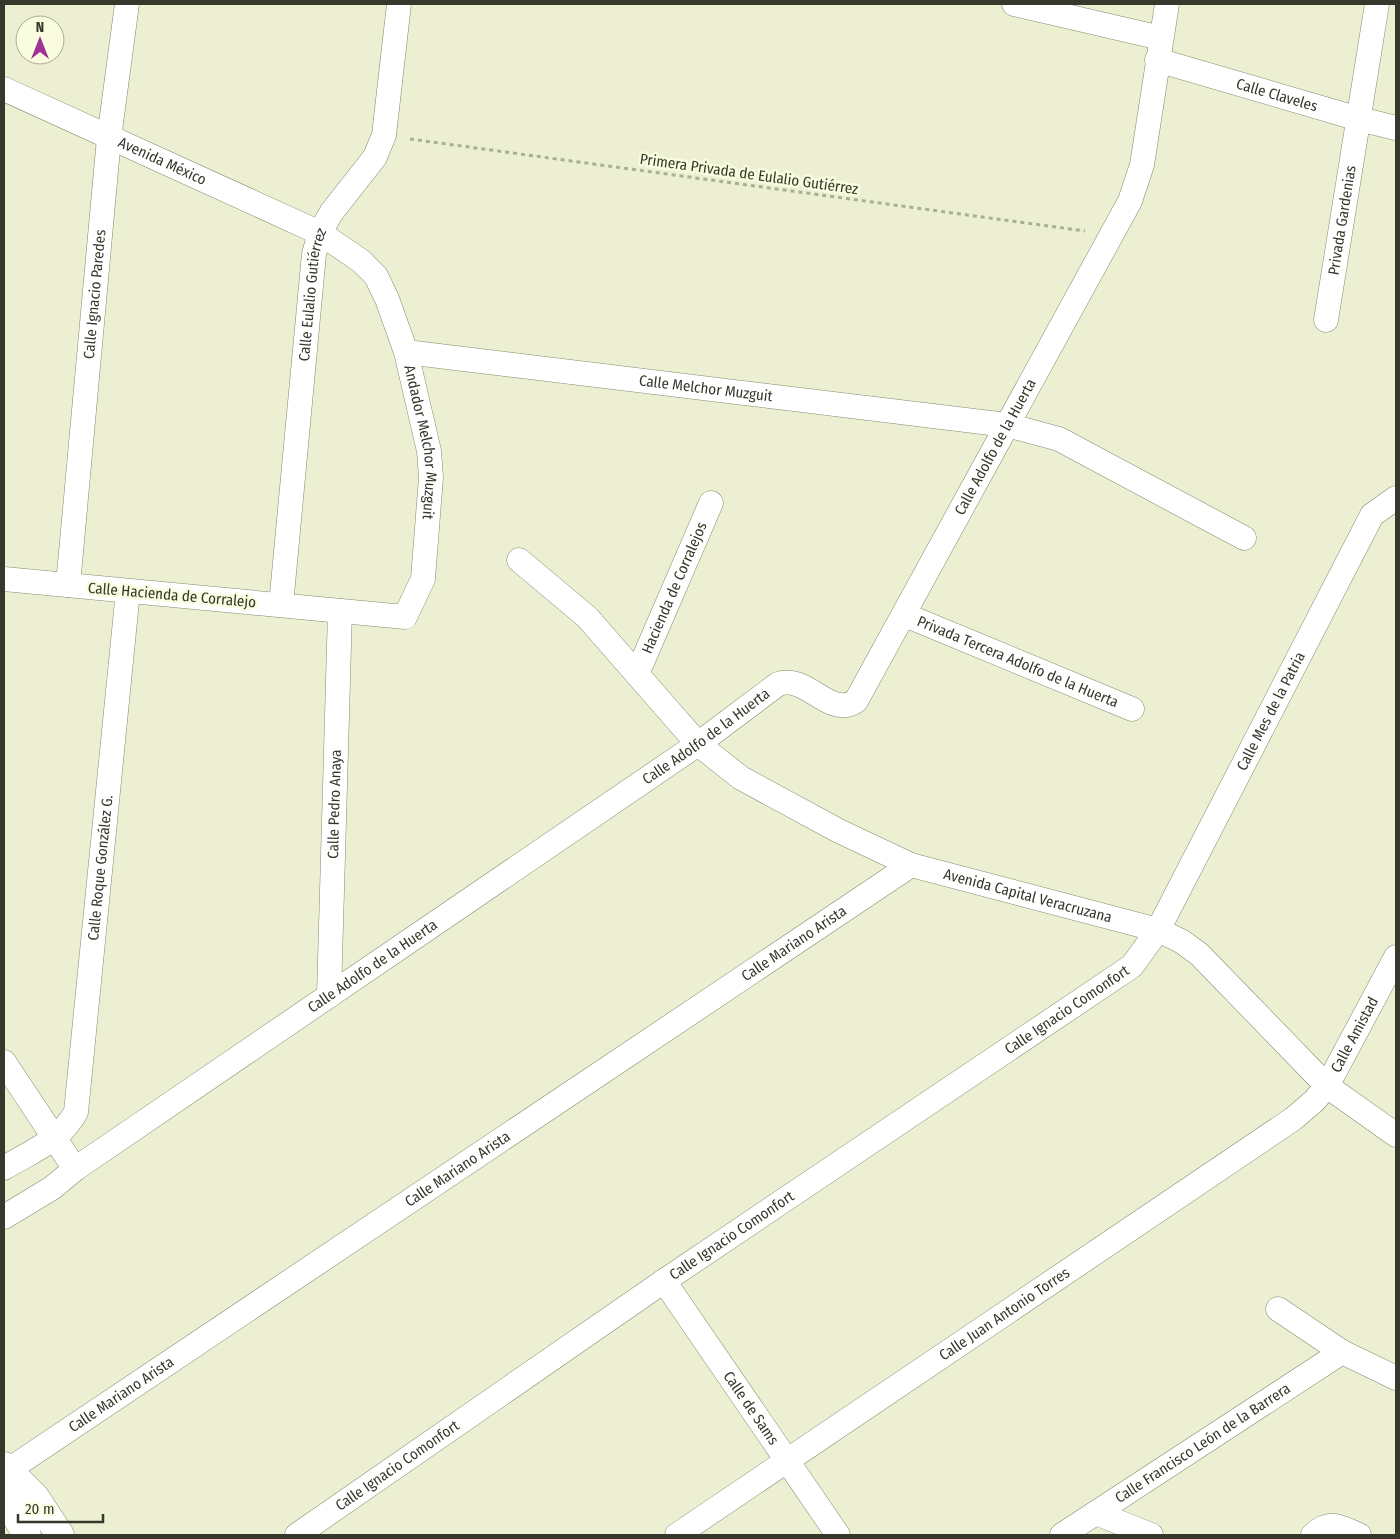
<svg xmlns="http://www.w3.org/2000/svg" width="1400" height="1539" font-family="'Fira Sans Condensed',sans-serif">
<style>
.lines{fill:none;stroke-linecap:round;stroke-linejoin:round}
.street-casing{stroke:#888a6f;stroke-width:25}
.secondary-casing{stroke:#888a6f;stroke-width:29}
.path{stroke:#abae96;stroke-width:3;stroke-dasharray:4 4;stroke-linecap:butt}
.street{stroke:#fff;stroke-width:24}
.secondary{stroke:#fff;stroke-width:28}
.labels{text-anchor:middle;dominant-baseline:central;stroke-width:5;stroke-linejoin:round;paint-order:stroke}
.street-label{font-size:15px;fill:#37382c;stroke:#f9fcde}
</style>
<rect width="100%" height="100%" fill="#ecefd1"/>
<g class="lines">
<defs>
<g id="street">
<path d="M 1014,4 L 1161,38"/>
<path id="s1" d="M 1157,60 L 1359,119 L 1396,128"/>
<path id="s2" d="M 4,89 L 320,233 L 361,261 L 376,276 L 387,299 L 406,352 L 429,451 L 431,477 L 423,579 L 405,617 L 4,579"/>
<path id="s3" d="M 1326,320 L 1377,4"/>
<path id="s4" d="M 406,352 L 1007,425 L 1059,439 L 1244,538"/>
<path id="s5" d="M 519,560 L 587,617 L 698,744 L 741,778 L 839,831 L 911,865 L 1158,930 L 1181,941 L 1199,954 L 1327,1086 L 1396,1135"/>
<path id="s6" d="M 68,585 L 109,138 L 127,4"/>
<path id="s7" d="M 281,605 L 314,254 L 320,233 L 331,213 L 375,157 L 384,135 L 399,4"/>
<path id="s8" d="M 905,615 L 1132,709"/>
<path id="s9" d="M 637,674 L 711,503"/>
<path id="s10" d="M 329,996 L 340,611"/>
<path d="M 4,1062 L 75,1169"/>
<path id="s11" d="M 4,1168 C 32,1151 59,1142 76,1112 L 128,591"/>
<path id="s12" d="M 4,1217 L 52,1188 L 75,1169 L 698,744 L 778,684 C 808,674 829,719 856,701 L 1130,201 L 1142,165 L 1167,4"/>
<path id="s13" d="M 664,1281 L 838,1535"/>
<path d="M 1278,1309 L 1342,1352 L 1396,1378"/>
<path id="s14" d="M 4,1473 L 911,865"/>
<path d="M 1096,1513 L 1151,1535"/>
<path id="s15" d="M 297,1535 L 664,1281 L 1132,966 L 1158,930 L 1372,515 L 1396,498"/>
<path id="s16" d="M 677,1535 L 1293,1119 L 1314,1101 L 1327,1086 L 1396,957"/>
<path id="s17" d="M 1062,1535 L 1342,1352"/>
<path d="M 1313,1535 C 1330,1519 1340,1527 1359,1535"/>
</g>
<g id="secondary">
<path d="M 4,1466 L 35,1497 L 60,1535"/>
<path d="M 4,1496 L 27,1535"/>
</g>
</defs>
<use href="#street" class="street-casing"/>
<use href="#secondary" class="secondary-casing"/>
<path class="path" d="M 410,139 L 1085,231"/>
<use href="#street" class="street"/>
<use href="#secondary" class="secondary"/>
</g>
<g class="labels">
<g class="street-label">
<text stroke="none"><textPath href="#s1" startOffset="125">Calle Claveles</textPath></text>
<text stroke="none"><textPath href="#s2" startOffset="174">Avenida México</textPath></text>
<text transform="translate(749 174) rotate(8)">Primera Privada de Eulalio Gutiérrez</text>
<text stroke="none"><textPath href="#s3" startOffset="101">Privada Gardenias</textPath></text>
<text stroke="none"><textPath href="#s6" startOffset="292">Calle Ignacio Paredes</textPath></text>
<text stroke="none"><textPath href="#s7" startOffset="312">Calle Eulalio Gutiérrez</textPath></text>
<text stroke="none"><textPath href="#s4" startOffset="302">Calle Melchor Muzguit</textPath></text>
<text stroke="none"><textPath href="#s2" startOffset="592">Andador Melchor Muzguit</textPath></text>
<text stroke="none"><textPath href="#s12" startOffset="1314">Calle Adolfo de la Huerta</textPath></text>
<text stroke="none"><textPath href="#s9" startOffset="94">Hacienda de Corralejos</textPath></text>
<text transform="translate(172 595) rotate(5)">Calle Hacienda de Corralejo</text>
<text stroke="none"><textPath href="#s8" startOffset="122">Privada Tercera Adolfo de la Huerta</textPath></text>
<text stroke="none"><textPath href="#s15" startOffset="1301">Calle Mes de la Patria</textPath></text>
<text stroke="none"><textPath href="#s12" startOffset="851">Calle Adolfo de la Huerta</textPath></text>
<text stroke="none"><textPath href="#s10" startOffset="192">Calle Pedro Anaya</textPath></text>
<text stroke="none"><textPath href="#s11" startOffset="338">Calle Roque González G.</textPath></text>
<text stroke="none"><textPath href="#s5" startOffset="624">Avenida Capital Veracruzana</textPath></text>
<text stroke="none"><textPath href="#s14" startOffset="951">Calle Mariano Arista</textPath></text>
<text stroke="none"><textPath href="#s12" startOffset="446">Calle Adolfo de la Huerta</textPath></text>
<text stroke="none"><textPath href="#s15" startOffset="932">Calle Ignacio Comonfort</textPath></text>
<text stroke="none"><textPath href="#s16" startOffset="849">Calle Amistad</textPath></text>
<text stroke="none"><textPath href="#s14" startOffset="546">Calle Mariano Arista</textPath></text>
<text stroke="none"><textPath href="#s15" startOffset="528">Calle Ignacio Comonfort</textPath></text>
<text stroke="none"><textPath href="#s16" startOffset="395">Calle Juan Antonio Torres</textPath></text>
<text stroke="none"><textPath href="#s14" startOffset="141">Calle Mariano Arista</textPath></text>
<text stroke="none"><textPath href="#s13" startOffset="154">Calle de Sams</textPath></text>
<text stroke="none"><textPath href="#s17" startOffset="168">Calle Francisco León de la Barrera</textPath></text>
<text stroke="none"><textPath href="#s15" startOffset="122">Calle Ignacio Comonfort</textPath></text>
</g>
</g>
<rect width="1400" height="1539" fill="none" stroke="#37382c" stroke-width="10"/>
<g transform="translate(40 40)"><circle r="24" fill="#f9fcde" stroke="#abae97"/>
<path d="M0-4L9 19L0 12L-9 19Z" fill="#9f3394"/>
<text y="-8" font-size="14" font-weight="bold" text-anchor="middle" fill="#37382c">N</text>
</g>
<path d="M18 1514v8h85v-8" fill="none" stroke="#37382c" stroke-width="2.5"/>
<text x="25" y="1514" font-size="15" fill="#37382c" stroke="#f9fcde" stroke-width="4" paint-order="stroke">20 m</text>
</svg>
